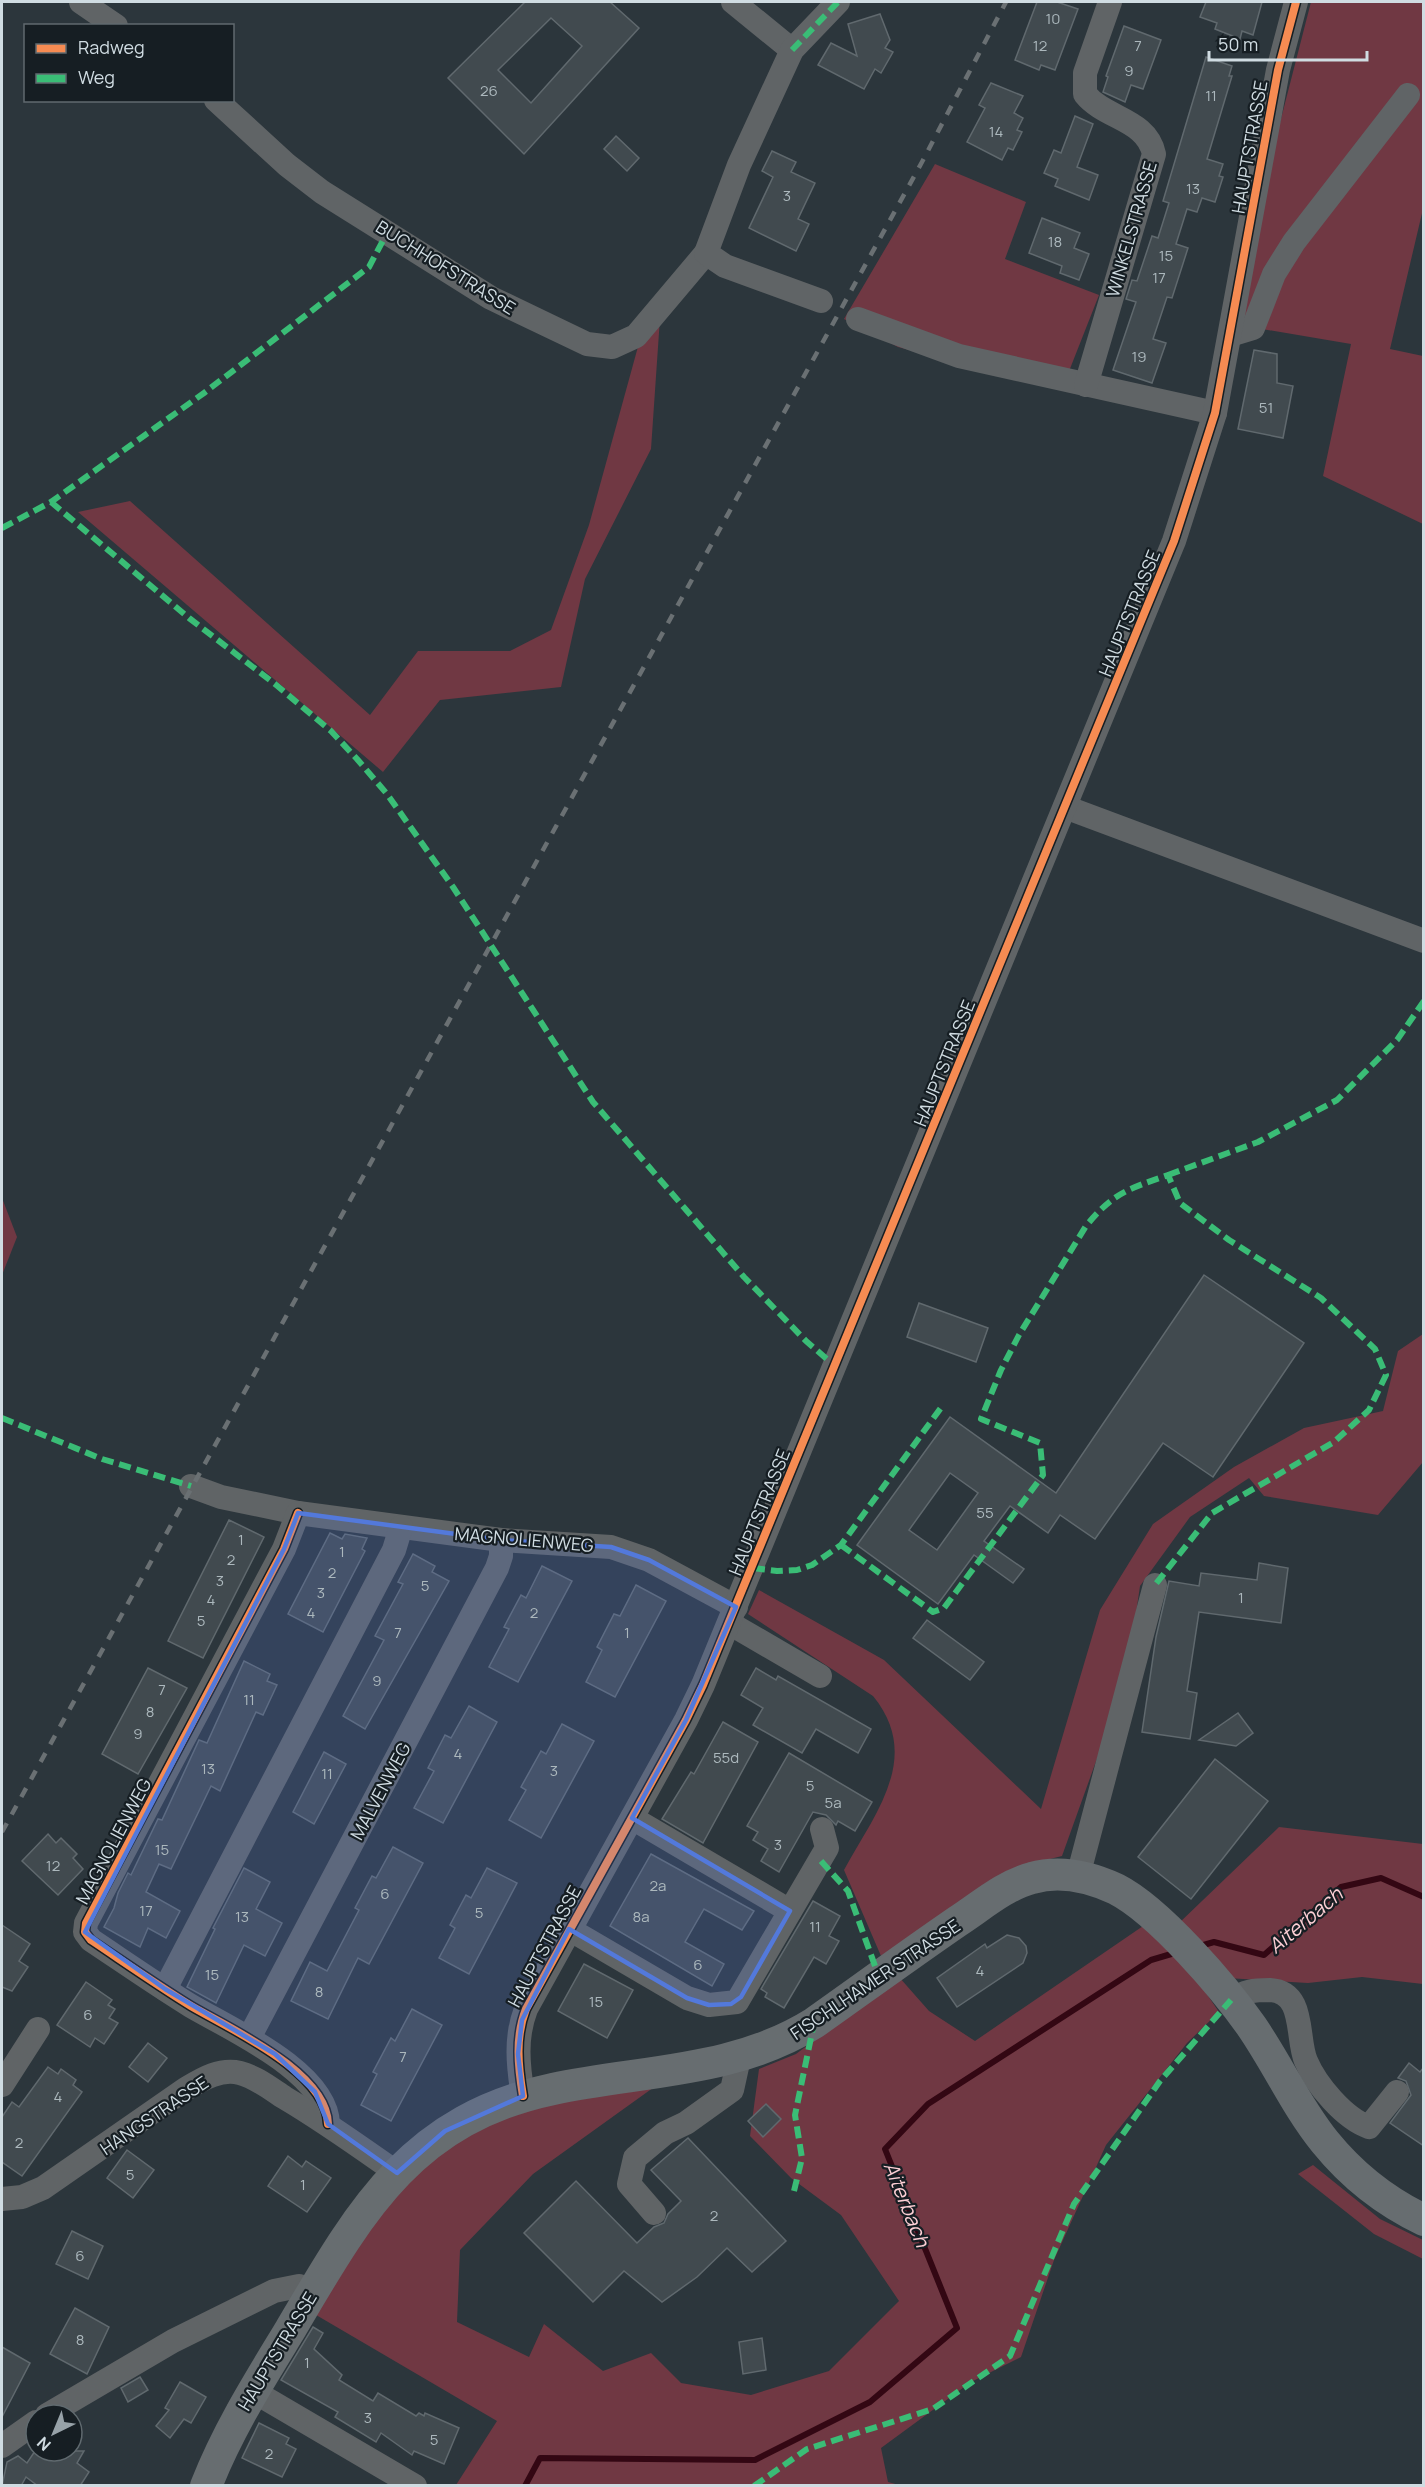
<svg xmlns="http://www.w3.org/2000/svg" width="1425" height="2487" font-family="Manrope,sans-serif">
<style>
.green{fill:#703843}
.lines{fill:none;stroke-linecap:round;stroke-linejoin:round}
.stream{stroke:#330713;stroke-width:6}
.building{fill:#414a4f;stroke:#60696e;stroke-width:1.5;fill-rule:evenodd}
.minor{stroke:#606466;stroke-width:24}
.major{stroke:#676d70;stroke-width:32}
.rail{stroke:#6a7073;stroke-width:4.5;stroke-dasharray:10 10;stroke-linecap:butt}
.quiet{stroke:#3abd76;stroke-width:6;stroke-dasharray:12 6;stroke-linecap:butt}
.cycleway-casing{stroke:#161e23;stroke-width:11}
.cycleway{stroke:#f68b52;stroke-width:8}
.marked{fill:#5379db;fill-opacity:0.2;stroke:#5379db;stroke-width:4.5;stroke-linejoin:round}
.labels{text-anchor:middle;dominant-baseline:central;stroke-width:4.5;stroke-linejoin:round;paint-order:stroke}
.number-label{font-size:15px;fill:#acb8bd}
.street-label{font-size:18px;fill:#d0dce2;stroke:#161e23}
.water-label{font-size:20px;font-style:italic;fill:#fdcfd5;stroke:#161e23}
</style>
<rect width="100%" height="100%" fill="#2c363c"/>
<g class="green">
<path d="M 1311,2 L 1423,2 L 1423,209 L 1390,349 L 1423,356 L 1423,524 L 1323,476 L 1351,344 L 1244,326 L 1248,247 Z"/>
<path d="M 935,164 L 1026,202 L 1005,259 L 1099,295 L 1062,389 L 898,347 L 844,319 Z"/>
<path d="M 660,318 L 651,449 L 585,579 L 561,687 L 440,700 L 383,772 L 78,512 L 130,501 L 370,715 L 418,651 L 510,651 L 551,630 L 589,525 L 639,343 Z"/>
<path d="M 2,1198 L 17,1237 L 2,1275 Z"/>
<path d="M 1423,1334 L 1423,1462 L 1378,1515 L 1264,1496 L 1249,1478 L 1190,1517 L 1140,1586 L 1127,1675 L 1062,1856 L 1018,1867 L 881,1956 L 844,1870 C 875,1813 923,1757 873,1696 L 748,1614 L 759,1590 L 884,1660 L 1041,1809 L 1100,1610 L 1153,1524 L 1234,1467 L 1304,1428 L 1383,1411 L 1398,1351 Z"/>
<path d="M 1279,1827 L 1423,1844 L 1423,1984 L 1362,1977 L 1308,1983 L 1227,1978 L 1177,1925 Z"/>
<path d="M 1146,1924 L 1191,1971 L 1219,2012 L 1187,2043 L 1106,2145 L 1054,2260 L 1021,2357 L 971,2382 L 881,2448 L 888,2482 L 899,2485 L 456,2485 L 497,2421 L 311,2312 L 374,2213 L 445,2141 L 523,2106 L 657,2085 L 533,2174 L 460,2250 L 457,2322 L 529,2357 L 544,2324 L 603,2371 L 651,2353 L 681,2383 L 751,2395 L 829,2371 L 899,2301 L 841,2215 L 791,2178 L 750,2136 L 759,2069 L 796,2054 L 899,1977 L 929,2011 L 975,2041 Z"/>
<path d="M 1313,2165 L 1380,2219 L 1423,2240 L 1423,2259 L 1374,2234 L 1298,2174 Z"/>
</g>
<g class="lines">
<g class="stream">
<path d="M 1200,1946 L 1214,1942 L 1264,1955 L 1341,1887 L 1381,1878 L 1424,1897"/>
<path d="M 525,2486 L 540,2458 L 755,2460 L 870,2402 L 957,2328 L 885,2149 L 928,2104 L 1151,1960 L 1178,1952"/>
</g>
</g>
<g class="building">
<path d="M 525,2 L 610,2 L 639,28 L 524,154 L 448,78 ZM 551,18 L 582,46 L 531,103 L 498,70 Z"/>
<path d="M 1037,2 L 1057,2 L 1078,9 L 1055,70 L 1041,65 L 1039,70 L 1015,60 Z"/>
<path d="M 1206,2 L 1262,2 L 1253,35 L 1242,31 L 1240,39 L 1215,29 L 1217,23 L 1200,17 Z"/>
<path d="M 880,14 L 890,40 L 885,48 L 893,52 L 881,73 L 875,69 L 864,89 L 818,65 L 831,43 L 857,56 L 848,24 Z"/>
<path d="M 1124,26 L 1161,40 L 1143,89 L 1131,85 L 1125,102 L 1103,92 L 1108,77 L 1106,76 Z"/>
<path d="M 1206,57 L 1232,66 L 1229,76 L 1232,76 L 1207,159 L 1223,164 L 1219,176 L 1223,177 L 1215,202 L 1202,198 L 1197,212 L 1187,209 L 1176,244 L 1188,248 L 1172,298 L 1167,297 L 1153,339 L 1166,343 L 1152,383 L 1113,370 L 1136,302 L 1126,299 L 1132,280 L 1137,281 L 1152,236 L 1158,238 L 1169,203 L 1163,201 Z"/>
<path d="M 991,83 L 1023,96 L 1014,113 L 1023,118 L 1017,130 L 1022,132 L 1013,150 L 1008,148 L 1002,160 L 967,142 L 985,108 L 979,105 Z"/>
<path d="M 1075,116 L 1093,124 L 1077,167 L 1098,175 L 1089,200 L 1055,186 L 1058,179 L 1044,173 L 1054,150 L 1061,153 Z"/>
<path d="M 616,136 L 639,158 L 627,171 L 604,149 Z"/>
<path d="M 772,151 L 796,162 L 791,172 L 815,183 L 798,219 L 809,224 L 796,251 L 749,228 L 773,177 L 762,171 Z"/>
<path d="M 1042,218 L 1080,233 L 1074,248 L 1089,254 L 1079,280 L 1060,273 L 1062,266 L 1029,253 Z"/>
<path d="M 1254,350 L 1277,354 L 1277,383 L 1293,386 L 1283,438 L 1238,429 Z"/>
<path d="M 1204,1275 L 1304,1343 L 1213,1477 L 1163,1443 L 1095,1539 L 1060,1515 L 1048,1533 L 1010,1506 L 984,1541 L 1024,1569 L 1013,1583 L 974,1555 L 938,1604 L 857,1545 L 950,1417 L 1056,1493 ZM 950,1473 L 978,1493 L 937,1550 L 909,1530 Z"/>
<path d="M 919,1303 L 988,1328 L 976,1362 L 907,1337 Z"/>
<path d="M 229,1520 L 264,1537 L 203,1658 L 168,1641 Z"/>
<path d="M 330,1533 L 342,1539 L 345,1534 L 367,1538 L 362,1549 L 365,1551 L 323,1632 L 288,1614 Z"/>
<path d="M 413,1554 L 435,1566 L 432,1572 L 449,1581 L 365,1729 L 343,1716 L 384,1640 L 375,1636 L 403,1584 L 398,1582 Z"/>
<path d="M 1259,1563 L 1288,1568 L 1281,1623 L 1199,1612 L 1187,1691 L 1197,1693 L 1190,1739 L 1142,1732 L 1156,1637 L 1169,1581 L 1199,1586 L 1201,1573 L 1257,1580 Z"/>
<path d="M 542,1566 L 572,1581 L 518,1682 L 489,1667 L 509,1629 L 504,1627 L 521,1595 L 526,1598 Z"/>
<path d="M 636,1585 L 666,1601 L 615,1697 L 586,1682 L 602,1650 L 597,1647 L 614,1614 L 620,1616 Z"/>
<path d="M 927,1620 L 984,1662 L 970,1680 L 913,1638 Z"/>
<path d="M 244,1661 L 270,1674 L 267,1681 L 277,1685 L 263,1715 L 256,1712 L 220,1791 L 211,1786 L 171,1869 L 159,1864 L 146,1892 L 180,1911 L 166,1938 L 148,1928 L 140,1947 L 104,1927 L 114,1908 L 118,1893 L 128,1873 L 131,1875 L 158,1819 L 162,1820 L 199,1740 L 207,1743 Z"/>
<path d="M 148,1668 L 187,1688 L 138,1774 L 102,1754 Z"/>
<path d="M 756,1668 L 776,1680 L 778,1676 L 871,1729 L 858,1753 L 816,1729 L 802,1753 L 753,1725 L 763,1708 L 741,1695 Z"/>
<path d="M 469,1706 L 497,1722 L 443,1823 L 414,1808 L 434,1771 L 428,1768 L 445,1735 L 451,1738 Z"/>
<path d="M 1238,1713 L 1253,1733 L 1236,1746 L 1199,1740 Z"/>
<path d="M 723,1722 L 758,1742 L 703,1843 L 662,1819 L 691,1772 L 694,1774 Z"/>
<path d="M 562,1724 L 594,1741 L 541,1838 L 509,1820 L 526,1790 L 521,1787 L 541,1751 L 546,1754 Z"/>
<path d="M 324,1752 L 346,1764 L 314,1824 L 293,1812 Z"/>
<path d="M 789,1753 L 872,1802 L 855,1831 L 838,1821 L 836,1825 L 826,1815 L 813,1812 L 779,1872 L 761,1861 L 768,1849 L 753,1840 L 758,1832 L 747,1826 Z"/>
<path d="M 1215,1759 L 1268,1801 L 1191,1899 L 1138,1857 Z"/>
<path d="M 48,1834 L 56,1843 L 61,1838 L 77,1854 L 73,1858 L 83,1869 L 58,1895 L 22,1861 Z"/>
<path d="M 393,1847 L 423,1863 L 369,1964 L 358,1958 L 328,2019 L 291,2001 L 310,1962 L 327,1971 L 359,1910 L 355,1908 L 372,1876 L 376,1878 Z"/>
<path d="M 651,1854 L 754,1911 L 742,1930 L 704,1909 L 685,1942 L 724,1964 L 712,1986 L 610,1926 Z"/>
<path d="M 244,1868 L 270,1882 L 256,1909 L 282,1923 L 265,1956 L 244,1945 L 216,2003 L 187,1987 L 215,1929 L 213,1928 Z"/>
<path d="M 487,1868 L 517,1883 L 469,1974 L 439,1958 L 455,1928 L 450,1925 L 466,1895 L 471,1898 Z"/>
<path d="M 813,1901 L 840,1916 L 829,1936 L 839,1941 L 826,1964 L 814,1957 L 784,2008 L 765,1997 L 767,1993 L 761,1989 Z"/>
<path d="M 2,1925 L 30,1944 L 19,1961 L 28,1967 L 12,1991 L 2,1987 Z"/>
<path d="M 1007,1935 L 1019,1938 L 1026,1946 L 1027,1953 L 1023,1963 L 957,2007 L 937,1978 L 985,1944 L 987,1948 Z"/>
<path d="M 584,1964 L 633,1990 L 607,2038 L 558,2011 Z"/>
<path d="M 86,1982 L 112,2000 L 108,2005 L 115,2009 L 109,2018 L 118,2023 L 104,2044 L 95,2038 L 90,2047 L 57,2025 Z"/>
<path d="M 412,2009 L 442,2025 L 391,2121 L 361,2105 L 377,2074 L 373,2072 L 391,2038 L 395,2041 Z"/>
<path d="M 148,2043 L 167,2058 L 148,2082 L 129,2067 Z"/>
<path d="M 1409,2063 L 1420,2072 L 1424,2067 L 1424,2146 L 1390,2123 L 1411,2095 L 1406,2081 L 1398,2078 Z"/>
<path d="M 48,2067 L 58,2074 L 61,2069 L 76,2080 L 73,2085 L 82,2092 L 22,2176 L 2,2162 L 2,2117 L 12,2102 L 19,2107 Z"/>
<path d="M 766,2104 L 781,2119 L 763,2137 L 748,2121 Z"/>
<path d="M 688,2138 L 786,2241 L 752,2272 L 727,2248 L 697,2277 L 662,2302 L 624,2271 L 593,2302 L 524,2233 L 576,2181 L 637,2243 L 654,2227 L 664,2223 L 668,2214 L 681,2201 L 651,2170 Z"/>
<path d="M 127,2150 L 154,2170 L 133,2198 L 107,2178 Z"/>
<path d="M 288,2156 L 302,2167 L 306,2161 L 331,2178 L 307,2212 L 268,2186 Z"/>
<path d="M 72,2231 L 103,2246 L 88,2279 L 56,2264 Z"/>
<path d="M 75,2308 L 109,2327 L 87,2374 L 50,2354 Z"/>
<path d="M 313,2327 L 323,2333 L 314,2349 L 342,2375 L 339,2380 L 373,2401 L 378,2393 L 416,2416 L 419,2413 L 424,2416 L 425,2413 L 459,2428 L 444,2464 L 414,2451 L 412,2455 L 381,2433 L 376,2442 L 335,2417 L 338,2412 L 281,2380 Z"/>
<path d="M 762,2338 L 766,2370 L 743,2374 L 739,2342 Z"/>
<path d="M 2,2347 L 30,2363 L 2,2417 Z"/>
<path d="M 140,2377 L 148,2390 L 128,2402 L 121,2388 Z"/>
<path d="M 180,2382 L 206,2397 L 191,2423 L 184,2419 L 170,2438 L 156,2426 L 169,2410 L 165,2408 Z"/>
<path d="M 259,2423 L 289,2438 L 286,2444 L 296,2449 L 282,2477 L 242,2458 Z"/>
<path d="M 35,2451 L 84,2451 L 77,2463 L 89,2472 L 80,2486 L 38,2486 L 26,2477 L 21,2486 L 2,2486 L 7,2462 L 18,2456 L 27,2463 Z"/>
</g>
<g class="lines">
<g class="minor">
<path d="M 81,2 L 116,26"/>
<path d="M 733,2 L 792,50"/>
<path d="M 216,100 L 287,165 L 322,192 L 491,298 L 587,344 L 612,347 L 636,336 L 706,253"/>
<path d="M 821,301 L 725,266 L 706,253 L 739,165 L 792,50 L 838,2"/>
<path d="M 858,319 L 959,356 L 1215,413"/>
<path d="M 1230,335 L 1253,328 L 1274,274 L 1294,242 L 1408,95"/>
<path d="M 1086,385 L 1154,154 C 1147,119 1105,119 1085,94 L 1085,73 L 1110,2"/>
<path d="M 1065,807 L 1424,941"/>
<path d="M 191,1486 L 221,1497 L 298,1513 L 501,1540 L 611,1547 L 649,1560 L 736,1607"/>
<path d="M 298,1513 L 284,1549 L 86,1923 L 85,1932 L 91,1940 C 124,1962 157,1985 191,2006 C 230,2029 327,2072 328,2124"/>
<path d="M 729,1623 L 820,1676"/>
<path d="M 632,1818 L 790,1911"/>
<path d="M 1078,1876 L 1155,1585"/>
<path d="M 569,1929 L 687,1998 L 709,2005 L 737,2002 L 827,1848 L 822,1829"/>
<path d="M 165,1989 L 394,1550 L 401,1527"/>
<path d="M 1231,2000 C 1245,1991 1253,1990 1270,1990 C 1306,1992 1296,2038 1306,2061 C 1316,2085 1345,2119 1369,2127 L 1397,2092"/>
<path d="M 249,2038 L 497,1568 L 501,1556 L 501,1540"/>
<path d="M 2,2085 L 38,2029"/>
<path d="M 523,2096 C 518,2066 515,2037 526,2009 L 686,1720 L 703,1685 L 1174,541 L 1215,413 L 1278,70 L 1296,2"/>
<path d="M 2,2199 L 22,2197 L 43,2188 L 184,2090 C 201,2080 219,2068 240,2073 C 256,2077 271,2089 285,2098 C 324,2121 360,2147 397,2173"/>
<path d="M 654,2213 L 629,2184 L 635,2158 L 665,2133 L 686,2123 L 732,2090 L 739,2058"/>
<path d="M 253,2391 L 415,2486"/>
<path d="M 47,2415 L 173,2341 L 274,2291 L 299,2286 L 312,2292"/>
<path d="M 2,2446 L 36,2422"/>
</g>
<path class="major" d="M 206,2486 C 228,2430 259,2381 290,2330 C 359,2213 410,2119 553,2089 C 642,2070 734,2073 814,2023 C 862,1989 910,1954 958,1921 C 981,1906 1005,1885 1032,1878 C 1060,1870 1090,1877 1116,1889 C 1159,1911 1224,1987 1252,2027 C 1278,2065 1296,2106 1325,2142 C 1351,2174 1386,2202 1424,2220"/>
<path class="rail" d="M 2,1832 L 922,162 L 1006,2"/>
<g class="quiet">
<path d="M 792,50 L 838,2"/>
<path d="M 51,502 L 189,618 L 275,684 L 331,731 L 357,759 L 387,794 L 453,887 L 593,1102 L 744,1277 L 806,1341 L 835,1366"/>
<path d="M 2,528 L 51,502 L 204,393 L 369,267 L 388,231"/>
<path d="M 1168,1175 L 1258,1142 L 1337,1100 L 1397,1040 L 1424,1001"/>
<path d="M 2,1418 L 102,1459 L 191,1486"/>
<path d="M 841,1545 L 933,1612 L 944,1608 L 1043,1475 L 1040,1443 L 981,1419 L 1001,1370 L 1019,1335 L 1086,1226 C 1113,1193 1128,1189 1168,1175 L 1180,1203 L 1229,1240 L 1321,1298 L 1375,1349 L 1386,1375 L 1369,1410 L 1334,1442 L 1212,1513 L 1155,1585"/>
<path d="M 753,1568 L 777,1571 L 797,1570 L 812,1565 L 841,1545 L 943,1405"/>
<path d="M 821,1861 L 848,1891 L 879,1977"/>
<path d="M 794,2191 L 802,2158 L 795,2115 L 814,2023"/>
<path d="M 754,2486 L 807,2449 L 933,2409 L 1010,2356 L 1074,2204 L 1160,2081 L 1231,2000"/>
</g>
<defs>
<g id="cycleway">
<path d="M 298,1513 L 284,1549 L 86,1923 L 85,1932 L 91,1940 C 124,1962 157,1985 191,2006 C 230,2029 327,2072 328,2124"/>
<path d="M 523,2096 C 518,2066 515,2037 526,2009 L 686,1720 L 703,1685 L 1174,541 L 1215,413 L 1278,70 L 1296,2"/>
</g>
</defs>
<use href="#cycleway" class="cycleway-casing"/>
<use href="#cycleway" class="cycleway"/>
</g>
<path class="marked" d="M 298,1513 L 501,1540 L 611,1547 L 649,1560 L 736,1607 L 686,1720 L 632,1818 L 790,1911 L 741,1997 L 731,2004 L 709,2005 L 687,1998 L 569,1929 L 522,2020 L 518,2054 L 523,2096 L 445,2131 L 397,2173 L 328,2124 L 315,2092 L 275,2054 L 165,1989 L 85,1932 L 284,1549 Z"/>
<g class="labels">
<g class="number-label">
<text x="1053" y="18">10</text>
<text x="1040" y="45">12</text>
<text x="1138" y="45">7</text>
<text x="1129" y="70">9</text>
<text x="489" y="90">26</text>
<text x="1211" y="95">11</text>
<text x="996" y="131">14</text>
<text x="1193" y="188">13</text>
<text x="787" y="195">3</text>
<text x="1055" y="241">18</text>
<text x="1166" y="255">15</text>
<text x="1159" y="277">17</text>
<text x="1139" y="356">19</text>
<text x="1266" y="407">51</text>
<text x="985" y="1512">55</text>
<text x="241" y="1539">1</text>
<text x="342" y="1551">1</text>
<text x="231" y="1559">2</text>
<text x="332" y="1572">2</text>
<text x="220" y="1580">3</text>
<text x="425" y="1585">5</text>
<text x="321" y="1592">3</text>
<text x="1241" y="1597">1</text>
<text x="211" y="1599">4</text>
<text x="311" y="1612">4</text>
<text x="534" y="1612">2</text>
<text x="201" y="1620">5</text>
<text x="398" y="1632">7</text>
<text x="627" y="1632">1</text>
<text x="377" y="1680">9</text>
<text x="162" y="1689">7</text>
<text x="249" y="1699">11</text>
<text x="150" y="1711">8</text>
<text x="138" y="1733">9</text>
<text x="458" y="1753">4</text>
<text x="726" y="1757">55d</text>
<text x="208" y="1768">13</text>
<text x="554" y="1770">3</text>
<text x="327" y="1773">11</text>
<text x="810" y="1785">5</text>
<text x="833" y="1802">5a</text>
<text x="778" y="1844">3</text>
<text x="162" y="1849">15</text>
<text x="53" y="1865">12</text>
<text x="658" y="1885">2a</text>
<text x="385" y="1893">6</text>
<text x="146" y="1910">17</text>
<text x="479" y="1912">5</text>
<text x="242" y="1916">13</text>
<text x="641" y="1916">8a</text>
<text x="815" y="1926">11</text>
<text x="698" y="1964">6</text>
<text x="980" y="1970">4</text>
<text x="212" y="1974">15</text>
<text x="319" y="1991">8</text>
<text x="596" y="2001">15</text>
<text x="88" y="2014">6</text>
<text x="403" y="2056">7</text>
<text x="58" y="2096">4</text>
<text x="19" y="2142">2</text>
<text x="130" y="2174">5</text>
<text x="303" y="2184">1</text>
<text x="714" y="2215">2</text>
<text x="80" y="2255">6</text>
<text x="80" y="2339">8</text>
<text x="307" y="2362">1</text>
<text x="368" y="2417">3</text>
<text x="434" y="2439">5</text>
<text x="269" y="2453">2</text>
</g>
<g class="street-label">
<text transform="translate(1249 147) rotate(-80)">HAUPTSTRASSE</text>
<text transform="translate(1131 229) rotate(-74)">WINKELSTRASSE</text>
<text transform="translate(446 267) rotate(32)">BUCHHOFSTRASSE</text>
<text transform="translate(1129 613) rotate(-68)">HAUPTSTRASSE</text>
<text transform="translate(944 1063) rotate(-68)">HAUPTSTRASSE</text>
<text transform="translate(759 1512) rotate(-68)">HAUPTSTRASSE</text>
<text transform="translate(524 1539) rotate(5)">MAGNOLIENWEG</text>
<text transform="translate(380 1791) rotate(-62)">MALVENWEG</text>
<text transform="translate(113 1841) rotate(-62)">MAGNOLIENWEG</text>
<text transform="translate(544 1946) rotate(-62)">HAUPTSTRASSE</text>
<text transform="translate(875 1979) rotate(-34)">FISCHLHAMER STRASSE</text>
<text transform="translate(154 2115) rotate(-34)">HANGSTRASSE</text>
<text transform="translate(277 2351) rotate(-59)">HAUPTSTRASSE</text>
</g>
<g class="water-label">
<text transform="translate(1305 1920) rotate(-40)">Aiterbach</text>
<text transform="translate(907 2204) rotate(68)">Aiterbach</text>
</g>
</g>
<rect width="1425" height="2487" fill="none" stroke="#d0dce2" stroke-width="6"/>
<rect x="24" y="24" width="210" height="78" fill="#161e23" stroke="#606a6f" stroke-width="1.5"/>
<rect x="36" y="44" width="30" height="9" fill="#f68b52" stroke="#606a6f" stroke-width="1.5"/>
<text x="78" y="54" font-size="18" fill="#d0dce2">Radweg</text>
<rect x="36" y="74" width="30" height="9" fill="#3abd76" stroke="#606a6f" stroke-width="1.5"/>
<text x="78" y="84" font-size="18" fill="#d0dce2">Weg</text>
<g transform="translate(54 2433) rotate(223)"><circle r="28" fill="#161e23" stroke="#606a6f" stroke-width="1.5"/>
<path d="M0-4.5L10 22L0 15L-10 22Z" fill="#97a2a8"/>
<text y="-9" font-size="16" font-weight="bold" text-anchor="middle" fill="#d0dce2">N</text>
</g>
<path d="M1209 51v9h158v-9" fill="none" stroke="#d0dce2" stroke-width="3"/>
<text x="1218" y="51" font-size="18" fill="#d0dce2" stroke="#161e23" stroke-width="4.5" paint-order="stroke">50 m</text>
</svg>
